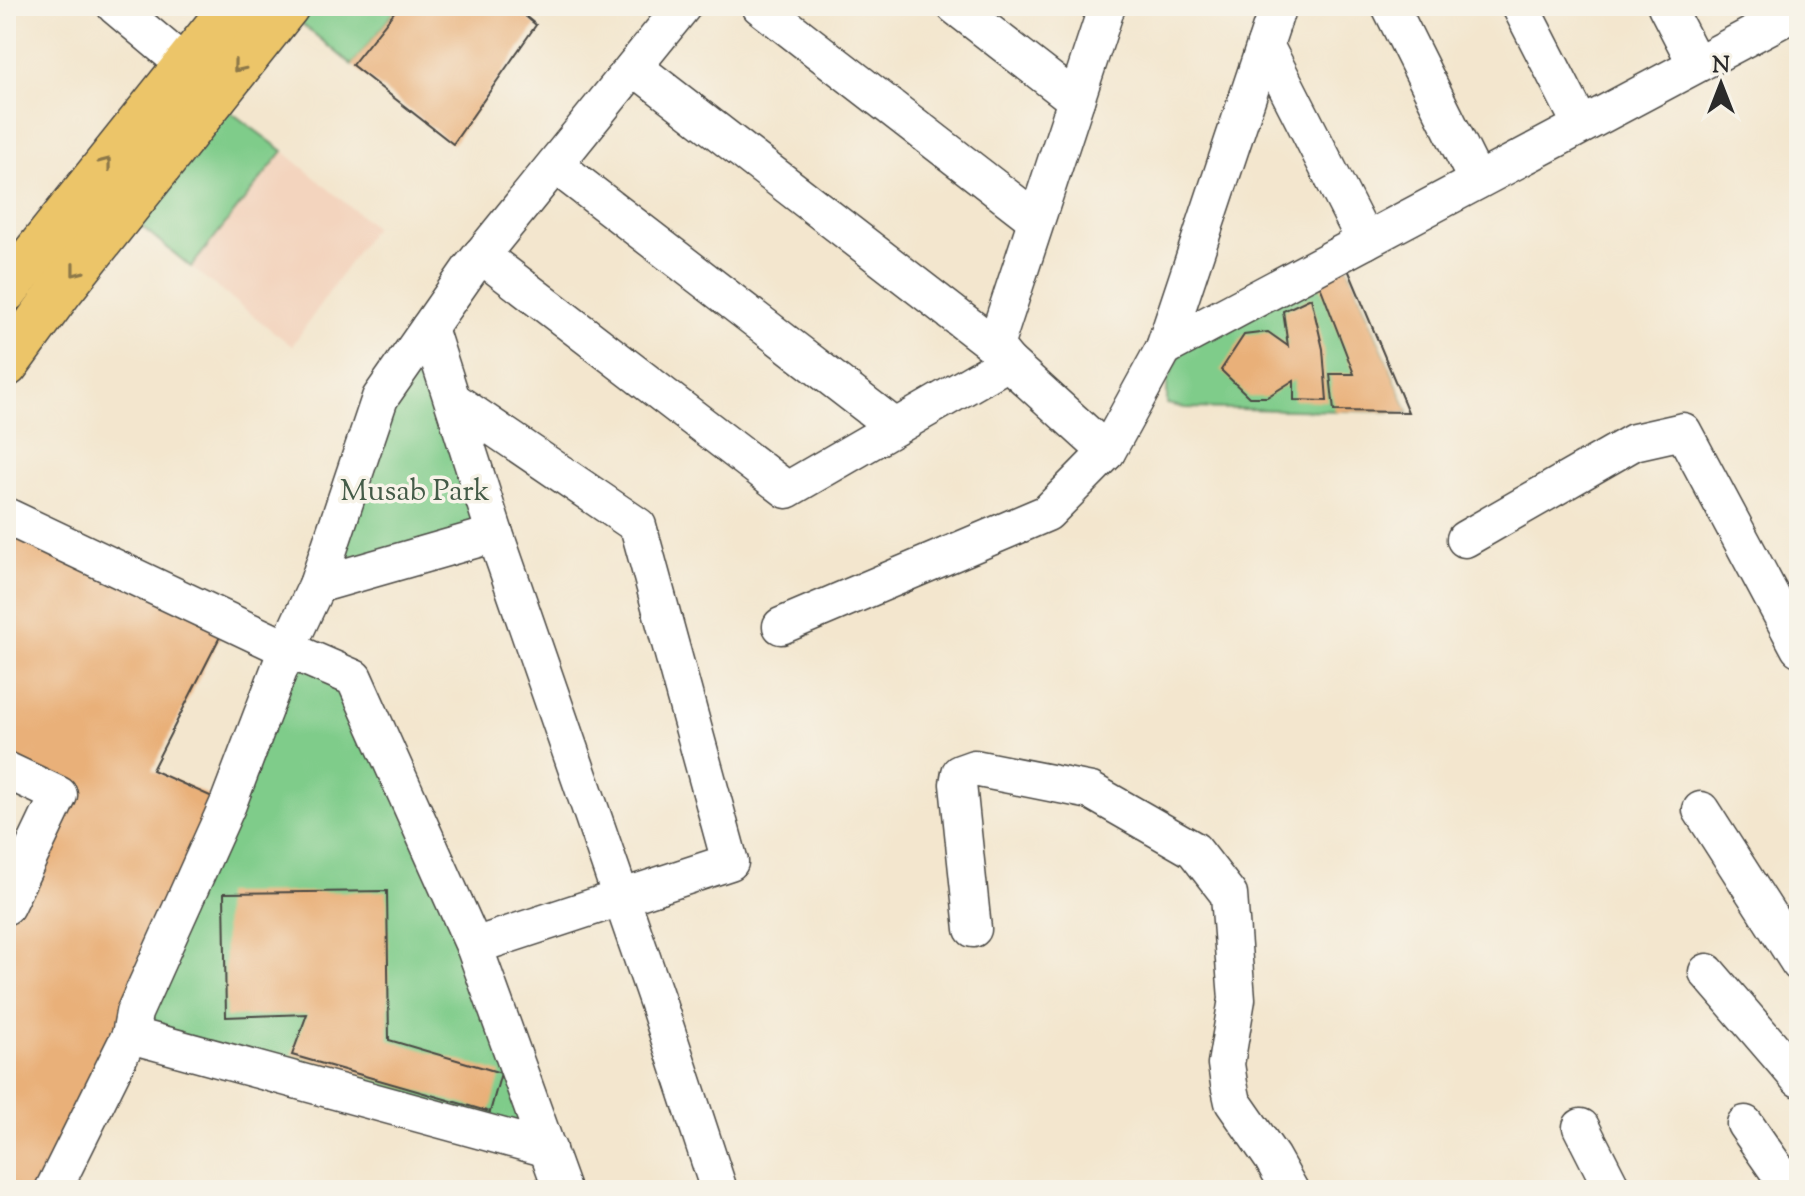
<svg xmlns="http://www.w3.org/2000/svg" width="1805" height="1196" font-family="'Sorts Mill Goudy',serif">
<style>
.built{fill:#f3d4be}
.green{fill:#7fcc8a;stroke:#557c5a;stroke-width:2}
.building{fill:#e9b079}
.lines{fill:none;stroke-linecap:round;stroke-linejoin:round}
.minor-casing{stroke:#494743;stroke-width:39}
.major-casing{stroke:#494743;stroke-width:47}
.minor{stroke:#fff;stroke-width:36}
.major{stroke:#ecc569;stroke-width:44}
.oneway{stroke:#8c784a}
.labels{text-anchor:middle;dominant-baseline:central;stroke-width:7;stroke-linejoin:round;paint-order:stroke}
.park-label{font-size:30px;fill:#445b48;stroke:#f7f3e8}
</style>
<rect width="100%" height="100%" fill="#f7f3e8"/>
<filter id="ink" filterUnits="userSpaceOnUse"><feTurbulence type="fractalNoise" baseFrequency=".0125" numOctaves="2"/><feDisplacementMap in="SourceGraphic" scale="16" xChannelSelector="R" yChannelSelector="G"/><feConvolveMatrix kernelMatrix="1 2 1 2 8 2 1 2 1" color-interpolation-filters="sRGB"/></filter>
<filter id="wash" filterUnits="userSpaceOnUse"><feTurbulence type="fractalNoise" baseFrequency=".006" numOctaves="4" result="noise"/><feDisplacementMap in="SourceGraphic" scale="32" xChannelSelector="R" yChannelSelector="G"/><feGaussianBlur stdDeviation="1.8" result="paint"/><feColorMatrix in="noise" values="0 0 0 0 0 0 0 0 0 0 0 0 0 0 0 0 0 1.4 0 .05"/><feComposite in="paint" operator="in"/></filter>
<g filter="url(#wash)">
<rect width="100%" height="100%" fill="#f3e6ce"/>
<path class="built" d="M 283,151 L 374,227 L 292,346 L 191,267 Z"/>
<g class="green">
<path d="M 314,6 L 399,6 L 352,65 L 301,23 Z"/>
<path d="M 228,110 L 283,151 L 191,267 L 140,225 Z"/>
<path d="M 1345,262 L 1408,412 L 1185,408 L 1167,404 L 1167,381 L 1182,351 Z"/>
<path d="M 429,328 L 495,534 L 317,585 Z"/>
<path d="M 287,649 L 354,678 L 548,1149 L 130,1035 Z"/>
</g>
<g id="blocks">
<g class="building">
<path d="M 399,6 L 513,6 L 536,25 L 453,144 L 352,65 Z"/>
<path d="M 1345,262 L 1408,412 L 1334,411 L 1330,374 L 1354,374 L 1317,278 Z"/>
<path d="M 1311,298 L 1323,349 L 1327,401 L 1294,400 L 1294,380 L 1267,397 L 1249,397 L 1221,370 L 1244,335 L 1268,332 L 1288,346 L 1283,311 Z"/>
<path d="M 6,515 L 228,621 L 152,770 L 228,804 L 53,1190 L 6,1190 L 6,1094 L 12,1079 L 6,1092 L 6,905 L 59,794 L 6,770 Z"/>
<path d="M 387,891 L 389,1040 L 501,1073 L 490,1112 L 292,1055 L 307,1014 L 226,1017 L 224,893 Z"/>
</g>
</g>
</g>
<g filter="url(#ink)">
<use href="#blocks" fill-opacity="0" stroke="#494743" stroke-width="2"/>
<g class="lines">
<defs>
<g id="minor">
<path d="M 115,6 L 184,64"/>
<path d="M 760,6 L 1035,219"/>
<path d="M 955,6 L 1076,100"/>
<path d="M 1390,6 L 1477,181"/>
<path d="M 1520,6 L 1581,125"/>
<path d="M 1666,6 L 1696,64"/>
<path d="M 1265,45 L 1365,241"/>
<path d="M 634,67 L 995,346"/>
<path d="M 555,165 L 895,427"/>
<path d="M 481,255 L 787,490 L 1008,362"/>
<path d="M 429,328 L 495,534 L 657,1001 L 719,1190"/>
<path d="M 1164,348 L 1799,10"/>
<path d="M 453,400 L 638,526 L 730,862 L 474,946"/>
<path d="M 1107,452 L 1008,362 L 995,346 L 1107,6"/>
<path d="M 6,516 L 287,649 L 354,678 L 474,946 L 562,1190"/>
<path d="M 1465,539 L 1634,442 L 1683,431 L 1799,648"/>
<path d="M 317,585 L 495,534"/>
<path d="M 781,626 L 1047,513 L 1107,452 L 1164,348 L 1278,6"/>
<path d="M 6,770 L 59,795 L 6,906"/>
<path d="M 1701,810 L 1799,963"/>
<path d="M 973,929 L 958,784 L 960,773 L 974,768 L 1091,791 L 1194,850 L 1229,895 L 1237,999 L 1226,1064 L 1229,1084 L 1233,1102 L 1272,1158 L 1290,1190"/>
<path d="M 1707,972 L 1799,1079"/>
<path d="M 130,1035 L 548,1149"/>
<path d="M 1745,1124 L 1791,1190"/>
<path d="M 1581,1127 L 1613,1190"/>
<path d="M 53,1190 L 130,1035 L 134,1013 L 228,804 L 287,649 L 317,585 L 380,398 L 470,269 L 683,6"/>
</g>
<g id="major">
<path d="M 6,290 L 233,6"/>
<path d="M 6,365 L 61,290 L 287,6"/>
</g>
</defs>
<use href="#minor" class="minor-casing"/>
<use href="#major" class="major-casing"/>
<use href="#minor" class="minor"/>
<use href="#major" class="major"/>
</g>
<defs><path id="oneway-chevron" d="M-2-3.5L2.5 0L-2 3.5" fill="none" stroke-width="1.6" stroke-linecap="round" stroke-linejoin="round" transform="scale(2)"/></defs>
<g class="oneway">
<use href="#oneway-chevron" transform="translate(238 67) rotate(129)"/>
<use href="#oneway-chevron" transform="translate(106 163) rotate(-52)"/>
<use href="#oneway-chevron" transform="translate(76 271) rotate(128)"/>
</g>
</g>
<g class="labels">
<g class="park-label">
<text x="415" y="492">Musab Park</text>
</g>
</g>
<rect width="1805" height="1196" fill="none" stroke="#f7f3e8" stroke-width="32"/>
<g transform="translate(1721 84)" stroke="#f7f3e8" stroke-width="6" paint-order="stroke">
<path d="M0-6L14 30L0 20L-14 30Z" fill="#2b2b2b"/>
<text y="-12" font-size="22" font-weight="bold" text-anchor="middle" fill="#2b2b2b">N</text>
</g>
</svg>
